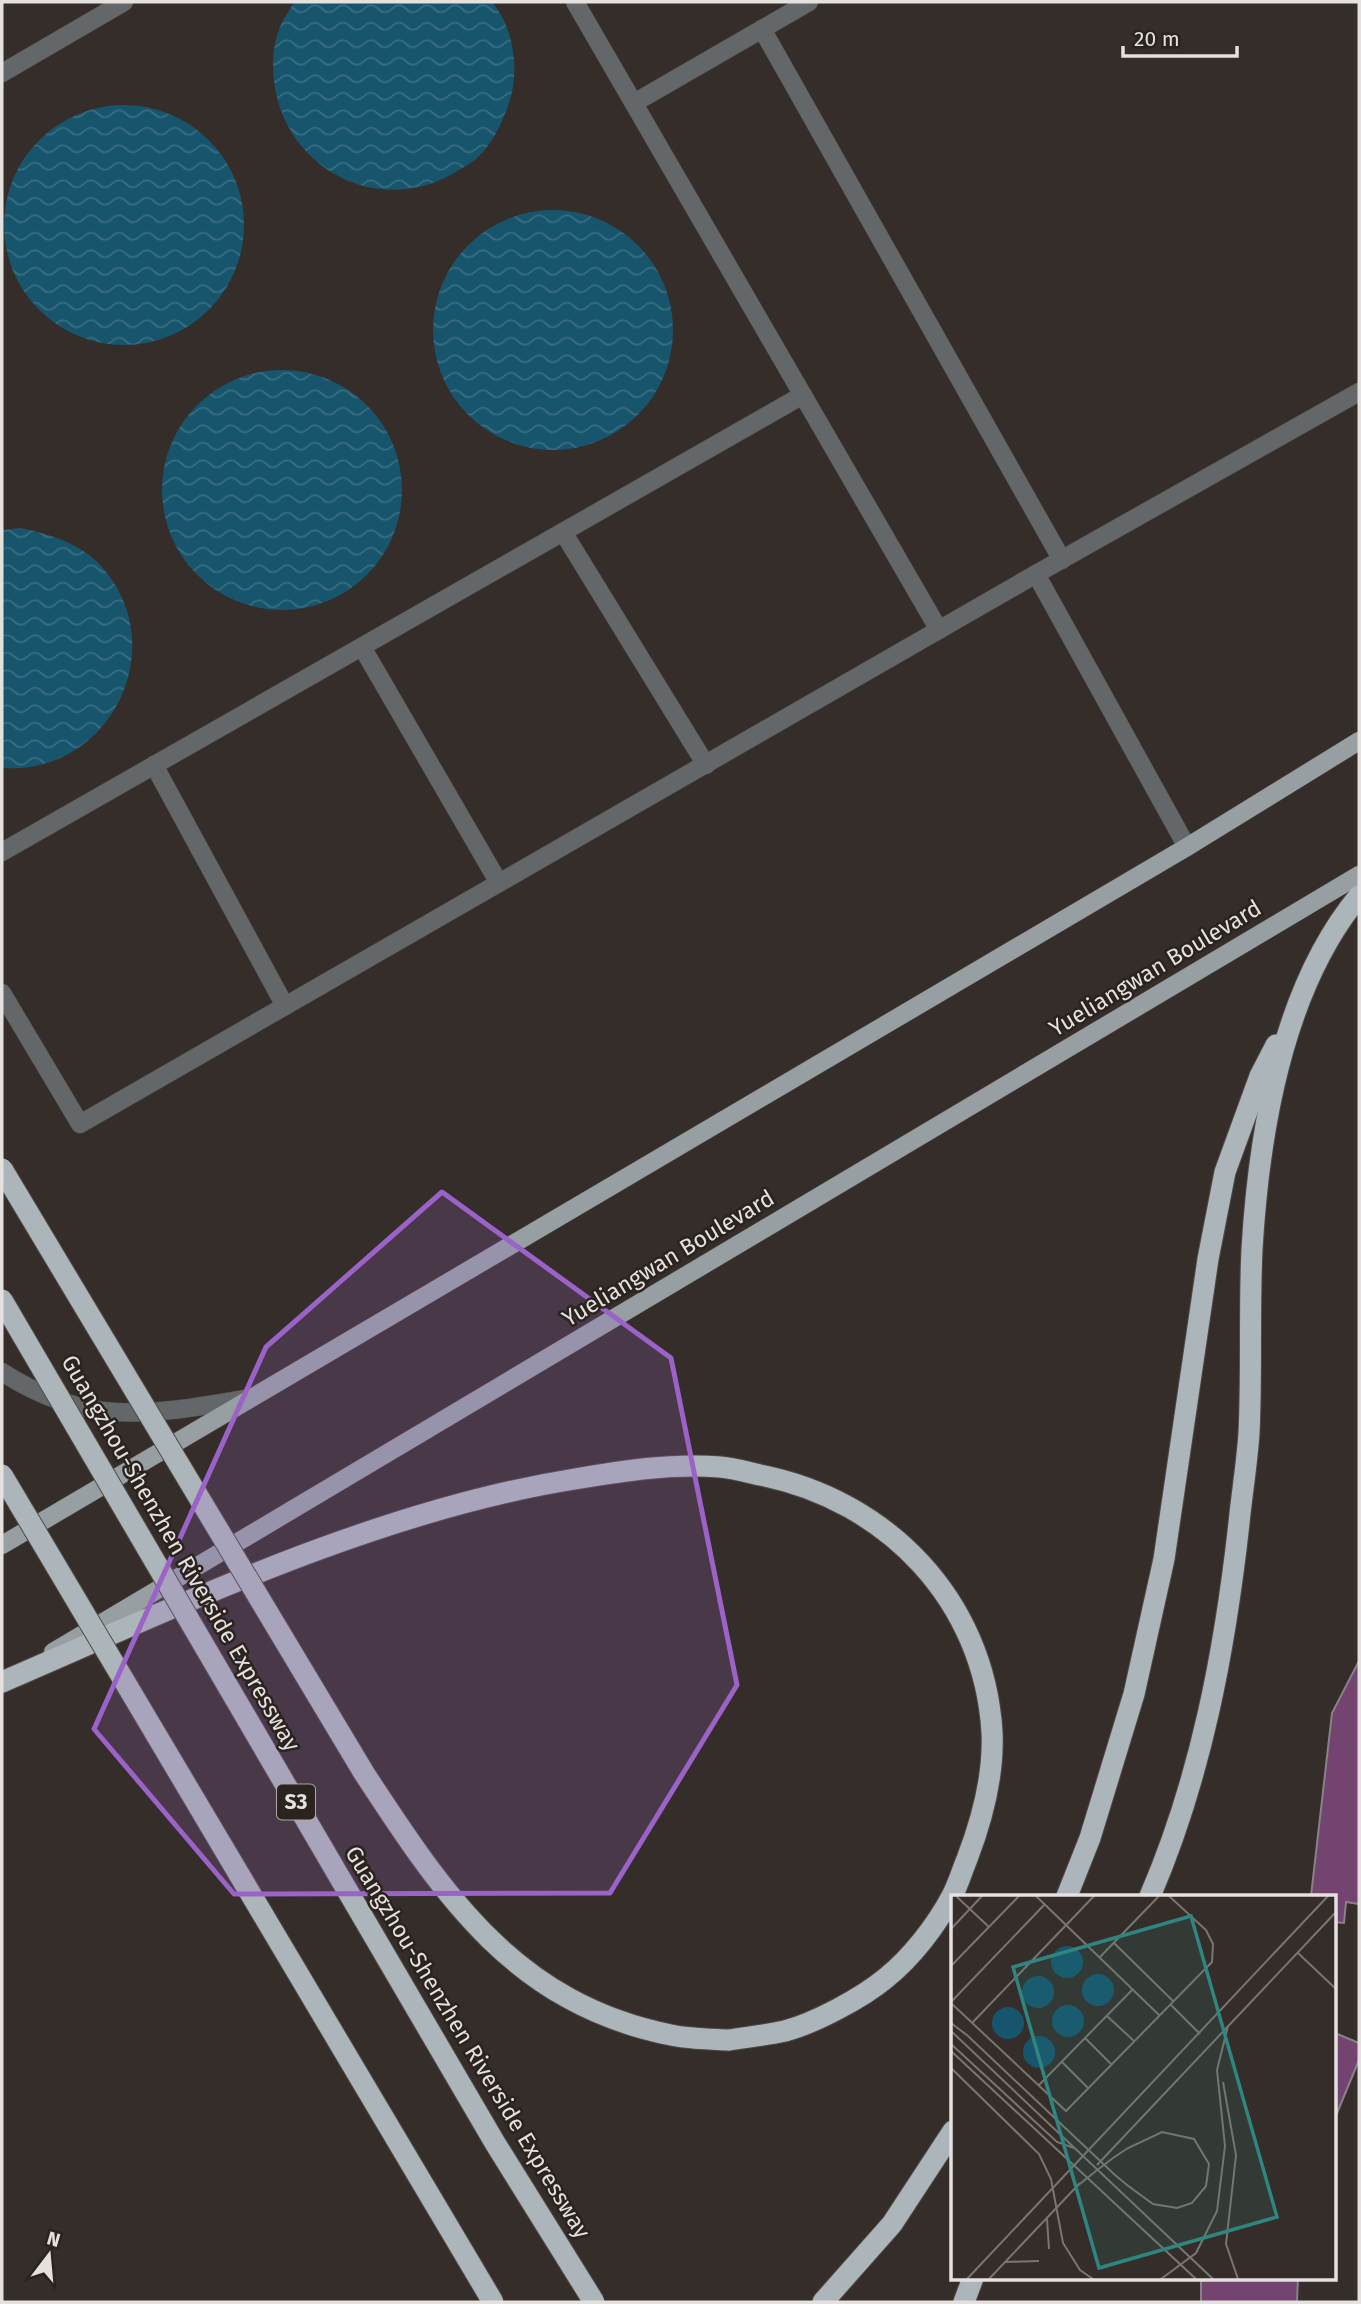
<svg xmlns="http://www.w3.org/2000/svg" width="1361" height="2304" font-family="'Fira Sans',sans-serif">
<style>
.water{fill:url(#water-waves)}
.building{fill:#734470;stroke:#888188;stroke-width:2}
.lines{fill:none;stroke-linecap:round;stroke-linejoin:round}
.minor-casing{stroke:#504a46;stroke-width:19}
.major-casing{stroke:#504a46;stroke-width:19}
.highway-casing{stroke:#504a46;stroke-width:23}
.minor{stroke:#636769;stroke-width:18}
.major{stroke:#979fa3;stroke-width:18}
.highway{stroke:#acb5b9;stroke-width:21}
.highway-bridge-casing{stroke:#504a46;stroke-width:23;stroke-linecap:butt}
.highway-bridge{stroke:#acb5b9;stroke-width:21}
.marked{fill:#9b62c8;fill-opacity:0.2;stroke:#9b62c8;stroke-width:5;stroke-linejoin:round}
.labels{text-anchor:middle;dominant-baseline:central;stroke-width:5;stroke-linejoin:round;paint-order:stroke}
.shield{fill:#2a231f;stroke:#ada8a5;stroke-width:2}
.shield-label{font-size:21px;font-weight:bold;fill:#e5e1de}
.street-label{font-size:23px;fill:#e5e1de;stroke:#2a231f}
.inset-road{fill:none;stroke:#7b7571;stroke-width:2}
.view{fill:#2f867f;fill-opacity:0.15;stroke:#2f867f;stroke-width:3.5}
.inset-edge{fill:none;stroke:#e5e1de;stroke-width:3.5}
</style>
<defs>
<pattern id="water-waves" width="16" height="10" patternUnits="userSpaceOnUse" patternTransform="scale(1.75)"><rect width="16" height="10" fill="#17556d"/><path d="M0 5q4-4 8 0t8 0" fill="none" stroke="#396d81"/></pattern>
</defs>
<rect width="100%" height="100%" fill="#342d29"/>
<g class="water">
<path d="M 294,2 L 492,2 C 514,28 520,71 509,103 C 502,123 493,143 477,158 C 472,163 465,166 459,170 C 385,218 290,174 275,88 C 272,70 272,48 279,30 C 282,20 289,11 294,2 Z"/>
<circle cx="124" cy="225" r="120"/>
<circle cx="553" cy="330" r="120"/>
<circle cx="282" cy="490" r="120"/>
<path d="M 21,528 C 47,534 73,541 94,559 C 177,637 115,776 2,768 L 2,530 Z"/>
</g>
<g class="building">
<path d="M 1359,1661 L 1359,1904 L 1346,1902 L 1344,1923 L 1335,1922 L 1335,1896 L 1311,1896 L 1332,1713 Z"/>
<path d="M 1335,2033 L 1359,2043 L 1359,2060 L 1335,2118 Z"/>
<path d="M 1201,2278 L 1298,2278 L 1297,2302 L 1201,2302 Z"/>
</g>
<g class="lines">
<defs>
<g id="minor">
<path d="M 575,2 L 939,630"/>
<path d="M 762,29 L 1062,560"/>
<path d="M 2,73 L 124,2"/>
<path d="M 634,103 L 809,2"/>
<path d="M 563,532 L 706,765"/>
<path d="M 1036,574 L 1187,847"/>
<path d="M 362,647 L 499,883"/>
<path d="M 154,765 L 285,1006"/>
<path d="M 2,852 L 803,395"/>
<path d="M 2,993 L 80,1124 L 1036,574 L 1359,392"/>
<path d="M 2,1372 C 90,1429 153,1414 250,1398"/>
</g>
<g id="major">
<path d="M 2,1545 L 1187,847 L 1359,741"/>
<path d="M 53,1652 L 1359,875"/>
</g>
<g id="highway">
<path d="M 2,1682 C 183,1604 379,1510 575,1479 C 622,1471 672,1463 720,1467 C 733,1468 747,1472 760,1475 C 887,1500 984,1600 992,1732 C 994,1774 982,1820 967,1859 C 962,1871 958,1885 952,1896 C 936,1926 912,1957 886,1978 C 862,1998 815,2023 785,2031 C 767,2035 748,2037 729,2040"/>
<path d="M 1067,1896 L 1090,1838 L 1134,1694 L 1164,1559 L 1208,1259 L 1225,1172 L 1260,1076 L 1276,1045"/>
<path d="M 1150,1896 C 1201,1778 1225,1650 1239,1523 C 1242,1493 1247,1463 1249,1433 C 1252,1372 1249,1310 1252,1249 C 1259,1131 1282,989 1359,896"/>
<path d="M 823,2302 L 892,2224 L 953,2131"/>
<path d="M 964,2302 L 973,2278"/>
</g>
</defs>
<use href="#minor" class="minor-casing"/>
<use href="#major" class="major-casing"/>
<use href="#highway" class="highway-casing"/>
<use href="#minor" class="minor"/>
<use href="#major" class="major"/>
<use href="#highway" class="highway"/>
<defs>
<g id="highway-bridge">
<path d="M 2,1169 L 364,1773 C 445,1897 516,2004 671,2035 C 689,2039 710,2039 729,2040"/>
<path d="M 2,1300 L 495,2143 L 594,2302"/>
<path d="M 2,1475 L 493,2302"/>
</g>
</defs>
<use href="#highway-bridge" class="highway-bridge-casing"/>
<use href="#highway-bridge" class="highway-bridge"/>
</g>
<path class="marked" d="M 442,1192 L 671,1358 L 737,1685 L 610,1893 L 234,1894 L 94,1729 L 266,1347 Z"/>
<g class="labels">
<rect class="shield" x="277" y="1784.5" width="38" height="35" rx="5"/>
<g class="shield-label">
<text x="296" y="1802">S3</text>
</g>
<g class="street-label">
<text transform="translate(1155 968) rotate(-31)">Yueliangwan Boulevard</text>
<text transform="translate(668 1258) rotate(-31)">Yueliangwan Boulevard</text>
<text transform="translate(181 1553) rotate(60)">Guangzhou-Shenzhen Riverside Expressway</text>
<text transform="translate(468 2042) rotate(59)">Guangzhou-Shenzhen Riverside Expressway</text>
</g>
</g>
<g transform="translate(951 1895)">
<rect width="385" height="385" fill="#342d29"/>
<path d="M100 67a16 16 0 1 1 32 0a16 16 0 1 1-32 0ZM131 95a16 16 0 1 1 32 0a16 16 0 1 1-32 0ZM71 97a16 16 0 1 1 32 0a16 16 0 1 1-32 0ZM101 126a16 16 0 1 1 32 0a16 16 0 1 1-32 0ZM41 128a16 16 0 1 1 32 0a16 16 0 1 1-32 0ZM72 157a16 16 0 1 1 32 0a16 16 0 1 1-32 0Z" fill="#17556d"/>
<path class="inset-road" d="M 5,1 L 38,32M 85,1 L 208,120M 0,34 L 31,1M 163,48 L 222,106M 347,58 L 385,94M 149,62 L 208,1M 0,71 L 68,1M 0,107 L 94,9M 0,108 L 115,216 L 261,67 L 262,49 L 255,35 L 218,1M 219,109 L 249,139M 156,121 L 183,146M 0,128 L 17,141 L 164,280 L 176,290 L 202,309 L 226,313 L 241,308 L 255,291 L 258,269 L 243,244 L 211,237 L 177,253 L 162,263 L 145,276 L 125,292M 21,128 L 143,1M 0,136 L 262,384M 134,143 L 160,169M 0,149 L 106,247 L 123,253M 0,156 L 245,384M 111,167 L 137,193M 0,173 L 88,259 L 100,284 L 112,348 L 129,375 L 142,384M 272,187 L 285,260 L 275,349 L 287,384M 87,191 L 182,94M 146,270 L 385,17M 96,324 L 98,354M 54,367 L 88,366M 16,384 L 377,1M 38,384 L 129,288M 210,384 L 245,358 L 266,316 L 274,251 L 266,175 L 277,131"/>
<path class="view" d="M 240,21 L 326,322 L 148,373 L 62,72 Z"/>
<rect width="385" height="385" class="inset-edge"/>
</g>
<rect width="1361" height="2304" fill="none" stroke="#e5e1de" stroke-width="7"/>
<g transform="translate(49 2255) rotate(16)" stroke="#2a231f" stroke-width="5" paint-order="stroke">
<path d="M0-5L12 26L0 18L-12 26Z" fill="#e5e1de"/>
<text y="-10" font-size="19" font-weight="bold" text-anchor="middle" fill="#e5e1de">N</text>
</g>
<path d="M1123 46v10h114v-10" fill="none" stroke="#e5e1de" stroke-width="3.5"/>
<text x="1134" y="46" font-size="21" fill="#e5e1de" stroke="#2a231f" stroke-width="5" paint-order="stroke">20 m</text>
</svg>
